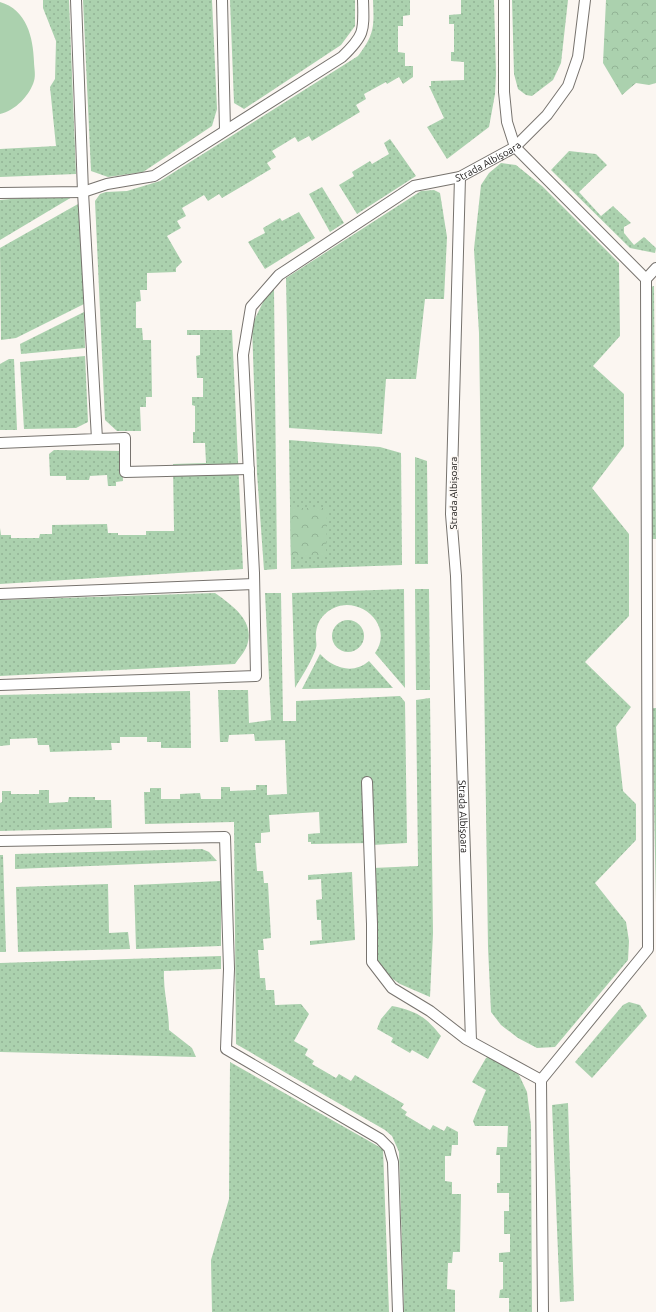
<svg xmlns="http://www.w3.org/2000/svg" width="656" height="1312" font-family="Ubuntu,sans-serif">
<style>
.grass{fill:url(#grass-dots)}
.park{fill:url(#park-crowns)}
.pitch{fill:#abd1ae}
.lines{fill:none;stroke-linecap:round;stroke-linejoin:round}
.lane-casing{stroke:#77736e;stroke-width:12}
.lane{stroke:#fff;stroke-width:10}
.labels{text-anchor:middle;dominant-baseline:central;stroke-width:3;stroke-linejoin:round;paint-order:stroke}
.street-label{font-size:10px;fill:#151312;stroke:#fbf6f1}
</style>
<defs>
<pattern id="grass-dots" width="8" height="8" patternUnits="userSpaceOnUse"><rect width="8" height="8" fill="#abd1ae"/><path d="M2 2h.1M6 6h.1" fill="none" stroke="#92b395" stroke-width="1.8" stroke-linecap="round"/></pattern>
<pattern id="park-crowns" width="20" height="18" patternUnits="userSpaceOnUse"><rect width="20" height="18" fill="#abd1ae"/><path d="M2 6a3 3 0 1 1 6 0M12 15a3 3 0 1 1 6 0" fill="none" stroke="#92b395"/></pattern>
</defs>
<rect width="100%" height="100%" fill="#fbf6f1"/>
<g class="grass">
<path d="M 43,0 L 69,0 L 76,174 L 0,177 L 0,149 L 56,146 L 50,87 L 55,79 L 56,41 L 43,8 Z"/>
<path d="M 83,0 L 212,0 L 217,109 L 212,126 L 143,172 L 108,177 L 91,171 Z"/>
<path d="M 230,0 L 355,0 L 355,26 L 341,45 L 244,109 L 234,103 Z"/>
<path d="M 373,0 L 410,0 L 410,15 L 403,16 L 403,26 L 398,26 L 398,52 L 405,53 L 405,66 L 413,66 L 413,77 L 403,84 L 399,77 L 387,84 L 386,82 L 364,94 L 366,99 L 356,105 L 360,112 L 312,141 L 309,136 L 298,142 L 295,137 L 272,151 L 276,157 L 267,163 L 271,169 L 222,198 L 219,194 L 208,201 L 204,195 L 182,208 L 186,216 L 177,221 L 181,228 L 167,236 L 182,262 L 176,268 L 176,272 L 147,273 L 147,290 L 140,290 L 141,301 L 136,302 L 136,328 L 142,328 L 143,340 L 151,340 L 152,397 L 146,397 L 146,407 L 140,407 L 141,431 L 117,431 L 105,420 L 95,201 L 100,194 L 106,192 L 127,191 L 160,181 L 358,56 C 375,34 374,26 373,0 Z"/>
<path d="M 461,0 L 494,0 L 496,74 L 495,94 L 489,127 L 447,159 L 427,127 L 444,118 L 429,86 L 431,86 L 431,81 L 464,80 L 464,62 L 451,61 L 451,52 L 454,52 L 454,24 L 449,24 L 449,15 L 461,14 Z"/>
<path d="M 512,0 L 568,0 L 561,63 L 553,80 L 532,96 L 526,95 L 518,89 L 514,74 Z"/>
<path d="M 390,139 L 416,176 L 357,214 L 339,185 L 354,176 L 352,172 L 370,161 L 372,164 L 389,154 L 384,143 Z"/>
<path d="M 569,151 L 596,154 L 607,165 L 579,192 L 601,216 L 613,206 L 631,223 L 624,227 L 624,233 L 634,245 L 644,237 L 656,248 L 655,253 L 630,248 L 551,170 Z"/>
<path d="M 501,163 L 516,165 L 542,186 L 619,263 L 620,336 L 593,366 L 624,394 L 624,446 L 592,488 L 629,534 L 629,616 L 585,662 L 631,707 L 616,727 L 623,791 L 636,804 L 636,840 L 595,883 L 626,922 L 629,941 L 628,960 L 555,1047 L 537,1048 L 518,1038 L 501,1025 L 491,1012 L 488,947 L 479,333 L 474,249 L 481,185 L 489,173 Z"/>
<path d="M 322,187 L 344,223 L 330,232 L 309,194 Z"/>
<path d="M 434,190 L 440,193 L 447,237 L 444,299 L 425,299 L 416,379 L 386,379 L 382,434 L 289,428 L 286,278 L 421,191 Z"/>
<path d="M 62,194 L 72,197 L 0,240 L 0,200 Z"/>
<path d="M 78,204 L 80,212 L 84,304 L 16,338 L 1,340 L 0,248 Z"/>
<path d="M 299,212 L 315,238 L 265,269 L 248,242 L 265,233 L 263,228 L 280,218 L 282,221 Z"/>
<path d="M 654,286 L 656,539 L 649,539 L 647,288 Z"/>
<path d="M 274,289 L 277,569 L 264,570 L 257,473 L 252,325 L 264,300 Z"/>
<path d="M 84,312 L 85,348 L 21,354 L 20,344 Z"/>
<path d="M 187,330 L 232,330 L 243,569 L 0,584 L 0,528 L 1,535 L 11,535 L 11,538 L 39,538 L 40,534 L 52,534 L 52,525 L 107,524 L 108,533 L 118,533 L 118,535 L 146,535 L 146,531 L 174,531 L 173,464 L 206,463 L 205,443 L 193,443 L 193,432 L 195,432 L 195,406 L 192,405 L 192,397 L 203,397 L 203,378 L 197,378 L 196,356 L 200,355 L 200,335 L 187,335 Z"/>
<path d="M 85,356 L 88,422 L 76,428 L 24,429 L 20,362 Z"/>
<path d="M 9,359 L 14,359 L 17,430 L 0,430 L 0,364 Z"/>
<path d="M 289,440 L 380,447 L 401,453 L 402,565 L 291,569 Z"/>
<path d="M 54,450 L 122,451 L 123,481 L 116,482 L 116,486 L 108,486 L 107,475 L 90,476 L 89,480 L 66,480 L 66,476 L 50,476 L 49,454 Z"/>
<path d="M 415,457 L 427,461 L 428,564 L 415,564 Z"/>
<path d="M 404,589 L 405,688 L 375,653 C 397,623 352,588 325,614 C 318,620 315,630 316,639 C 316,642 317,645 316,648 C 312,661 302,676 295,688 L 292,593 Z"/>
<path d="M 415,589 L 429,589 L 430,690 L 416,690 Z"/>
<path d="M 215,593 C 233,606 257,622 246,648 C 243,654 239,658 235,664 L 0,676 L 0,600 Z"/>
<path d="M 265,593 L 281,593 L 283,721 L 296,721 L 296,701 L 400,696 L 405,702 L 407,843 L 372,845 L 372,843 L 311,844 L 311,842 L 308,842 L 308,834 L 320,833 L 319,812 L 269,815 L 270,832 L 261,833 L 261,843 L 255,843 L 257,871 L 263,871 L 264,883 L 268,883 L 271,938 L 263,939 L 264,950 L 258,950 L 260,978 L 265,978 L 266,990 L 274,990 L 275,1005 L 301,1004 L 309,1014 L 294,1041 L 308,1049 L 305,1055 L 314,1061 L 312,1064 L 336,1078 L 339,1074 L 351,1081 L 355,1075 L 404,1104 L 401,1108 L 407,1112 L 405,1115 L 430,1130 L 433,1125 L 444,1131 L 447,1126 L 458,1132 L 458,1145 L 452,1145 L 451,1156 L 445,1156 L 445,1181 L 452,1182 L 452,1194 L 461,1194 L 460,1252 L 453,1252 L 452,1263 L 448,1263 L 447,1289 L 455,1290 L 455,1312 L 404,1312 L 399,1152 L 392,1136 L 385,1130 L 236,1044 L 234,822 L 145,824 L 144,792 L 150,792 L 150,788 L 161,788 L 161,799 L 180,799 L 180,794 L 200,793 L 201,799 L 221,799 L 221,787 L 230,787 L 230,791 L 256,790 L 256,785 L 267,785 L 267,795 L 287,794 L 285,740 L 255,741 L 254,734 L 229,735 L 228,742 L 220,742 L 218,690 L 248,690 L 249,723 L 271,720 Z"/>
<circle cx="348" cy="636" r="16"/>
<path d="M 320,654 C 333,668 353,675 369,661 L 393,688 L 302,689 Z"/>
<path d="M 190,691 L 191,748 L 161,748 L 161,742 L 147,742 L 147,737 L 120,737 L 120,743 L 111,743 L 112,750 L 50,752 L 49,745 L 38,745 L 37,738 L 10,739 L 10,745 L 0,746 L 0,695 Z"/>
<path d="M 430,698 L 433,933 L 430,997 L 400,984 L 375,967 L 373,868 L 418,866 L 416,700 Z"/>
<path d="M 652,708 L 656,708 L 656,902 Z"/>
<path d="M 39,790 L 49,790 L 49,803 L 68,802 L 69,797 L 95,797 L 95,800 L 111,800 L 112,828 L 0,831 L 0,803 L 2,802 L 2,791 L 11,791 L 11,794 L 39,794 Z"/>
<path d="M 202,849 L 209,852 L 217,861 L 15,869 L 15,854 Z"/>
<path d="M 0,855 L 3,855 L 6,952 L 0,952 Z"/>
<path d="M 352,872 L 355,940 L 310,945 L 310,941 L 322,940 L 321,920 L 317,920 L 316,900 L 322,899 L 321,879 L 308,880 L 308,875 Z"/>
<path d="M 221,881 L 221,946 L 136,949 L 134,885 Z"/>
<path d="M 108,884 L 109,933 L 128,932 L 130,949 L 18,952 L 16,887 Z"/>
<path d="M 221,956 L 221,969 L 164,971 C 163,991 169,1010 169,1030 L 192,1048 L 196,1057 L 0,1052 L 0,963 Z"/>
<path d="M 629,1002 L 640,1005 L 647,1016 L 592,1078 L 575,1062 L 623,1005 Z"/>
<path d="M 392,1006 C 417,1011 426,1017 441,1036 L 428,1059 L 412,1050 L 410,1053 L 391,1042 L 393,1038 L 377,1029 L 381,1019 Z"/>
<path d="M 491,1055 L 503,1059 L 519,1075 L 527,1092 L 531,1125 L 532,1312 L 509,1312 L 509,1298 L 499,1298 L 500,1290 L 503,1289 L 503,1262 L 499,1262 L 499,1253 L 510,1252 L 510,1234 L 504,1234 L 504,1211 L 509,1211 L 509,1193 L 497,1193 L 497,1183 L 500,1183 L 500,1155 L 496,1155 L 497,1147 L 507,1147 L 508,1126 L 475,1126 L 473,1121 L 486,1090 L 472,1082 L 486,1058 Z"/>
<path d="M 230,1062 L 383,1149 L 389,1312 L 212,1312 L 211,1260 L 229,1199 Z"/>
<path d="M 568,1103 L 574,1301 L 560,1302 L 552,1105 Z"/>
</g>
<g class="park">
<path d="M 606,0 L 656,0 L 656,83 L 649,85 L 636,83 L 622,95 L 603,63 Z"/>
<path d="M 290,508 L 327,508 L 326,556 L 291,557 Z"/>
</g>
<path class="pitch" d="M 0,2 C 27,10 33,37 34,62 C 34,67 36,75 34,81 C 30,95 15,111 0,114 Z"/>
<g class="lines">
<defs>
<g id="lane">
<path d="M 222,0 L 225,130"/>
<path d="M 504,0 L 504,92 L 507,122 L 515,147 L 646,279"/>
<path id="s1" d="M 460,177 L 451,514 L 456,576 L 471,1041"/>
<path d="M 0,193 L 83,192 L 107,184 L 154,176 L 342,57 C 365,35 364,31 363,0"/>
<path d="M 97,439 L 125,438 L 125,472 L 249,469"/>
<path d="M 0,443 L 97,439 L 83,192 L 76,0"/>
<path d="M 0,594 L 254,584"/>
<path id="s2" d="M 0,685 L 256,676 L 254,573 L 243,355 L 251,307 L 279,275 L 414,186 L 460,177 L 515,147 L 547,115 L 568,86 L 578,57 L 585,0"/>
<path d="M 367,782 L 372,924 L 372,962 L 392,988 L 430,1011 L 466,1039 L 541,1080"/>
<path d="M 0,841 L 225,837 L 229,969 L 226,1049 L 380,1139 L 389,1148 L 393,1162 L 398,1312"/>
<path d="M 543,1312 L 541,1080 L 648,949 L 646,279 L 656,268"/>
</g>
</defs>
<use href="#lane" class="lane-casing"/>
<use href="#lane" class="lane"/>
</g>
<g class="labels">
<g class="street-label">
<text stroke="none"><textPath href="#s2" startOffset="909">Strada Albișoara</textPath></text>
<text transform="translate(453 493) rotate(-90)">Strada Albișoara</text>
<text stroke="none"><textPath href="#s1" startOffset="640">Strada Albișoara</textPath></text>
</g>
</g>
</svg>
